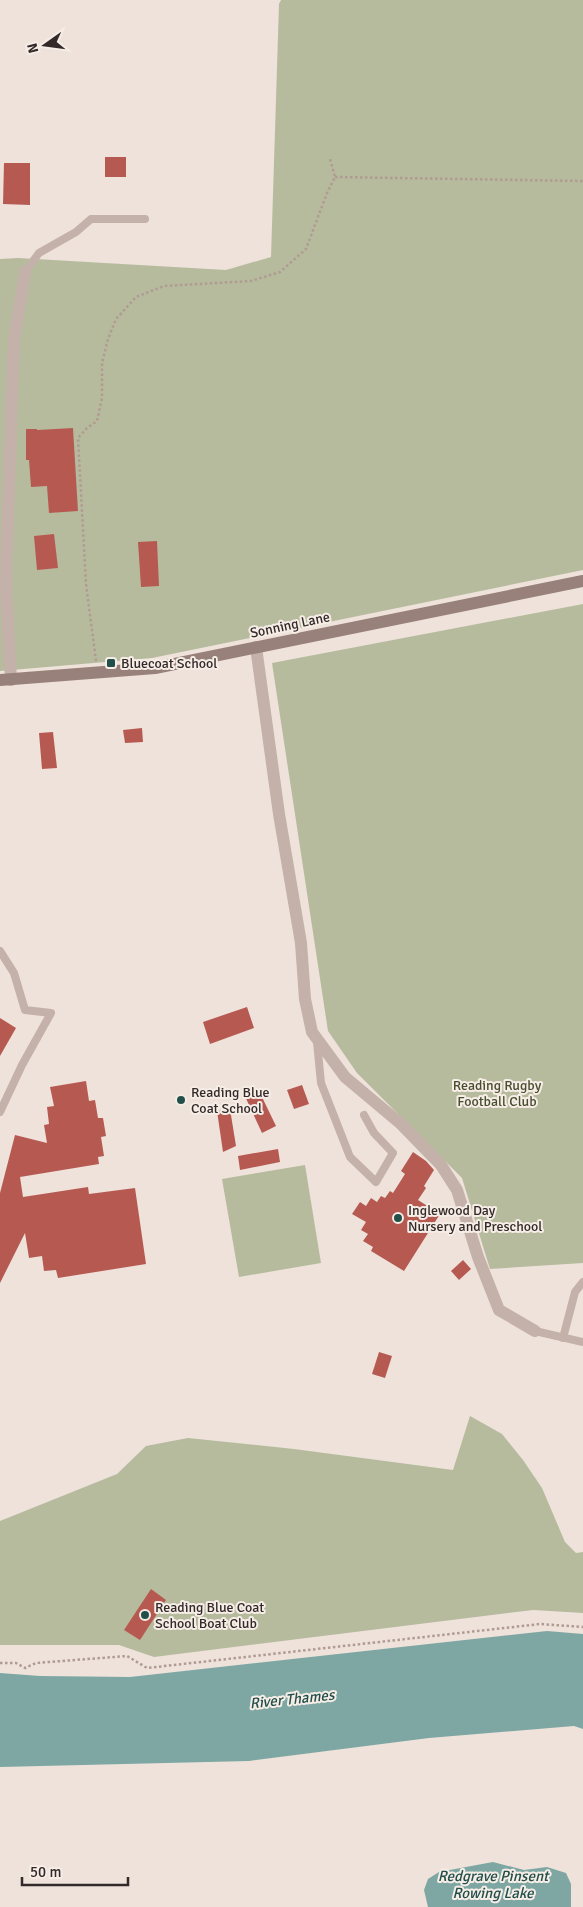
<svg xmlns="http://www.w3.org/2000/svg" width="583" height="1907" font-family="Signika,sans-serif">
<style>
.green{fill:#b6bb9d}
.water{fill:#7ea7a3}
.building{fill:#b65a51}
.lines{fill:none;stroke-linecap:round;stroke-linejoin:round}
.path{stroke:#b09b93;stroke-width:2.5;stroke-dasharray:2.5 2.5;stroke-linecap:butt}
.lane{stroke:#c4b1a9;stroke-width:8}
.street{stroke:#c4b1a9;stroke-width:12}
.secondary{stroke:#98817a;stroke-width:12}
.poi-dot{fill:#234f4b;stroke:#f6ede7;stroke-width:2}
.labels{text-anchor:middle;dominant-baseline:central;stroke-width:4;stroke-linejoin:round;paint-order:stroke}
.street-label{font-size:14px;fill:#322928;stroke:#f6ede7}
.poi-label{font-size:14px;fill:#322928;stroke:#f6ede7;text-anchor:start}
.park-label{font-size:14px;fill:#474e2f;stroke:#f6ede7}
.water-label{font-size:15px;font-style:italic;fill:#234f4b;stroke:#f6ede7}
</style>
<rect width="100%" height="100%" fill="#eee2db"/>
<g class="green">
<path d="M 281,0 L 583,0 L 583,570 L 152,658 L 0,671 L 0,259 L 18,258 L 226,270 L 271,257 L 279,4 Z"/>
<path d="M 583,604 L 583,1263 L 490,1269 L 462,1178 L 357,1073 L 328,1031 L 272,663 Z"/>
<path d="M 305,1165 L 321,1263 L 239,1277 L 222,1179 Z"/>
<path d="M 470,1416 L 502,1434 L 523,1460 L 542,1488 L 565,1542 L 576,1553 L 583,1552 L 583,1613 L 533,1610 L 154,1657 L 119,1645 L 0,1645 L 0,1521 L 117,1474 L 146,1446 L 188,1438 L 294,1449 L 453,1470 Z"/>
</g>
<g class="water">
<path d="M 547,1631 L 583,1634 L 583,1729 L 574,1726 L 429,1738 L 249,1761 L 0,1767 L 0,1673 L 40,1676 L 130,1677 Z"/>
<path d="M 493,1862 L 524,1870 L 547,1867 L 566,1873 L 571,1884 L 571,1907 L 428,1907 L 424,1890 L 428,1879 L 439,1872 Z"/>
</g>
<g class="building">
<rect x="105" y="157" width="21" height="20"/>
<path d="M 4,163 L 30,163 L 30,205 L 3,204 Z"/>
<path d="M 73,428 L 78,511 L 49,513 L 47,486 L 31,487 L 29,460 L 26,460 L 26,429 L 37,429 L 37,430 Z"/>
<path d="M 54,534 L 58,568 L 37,570 L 34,536 Z"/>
<path d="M 157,541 L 159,586 L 141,587 L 138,542 Z"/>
<path d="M 142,728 L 143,742 L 125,743 L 123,730 Z"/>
<path d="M 53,732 L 57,768 L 42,769 L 39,733 Z"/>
<path d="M 247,1007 L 254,1028 L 210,1044 L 203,1022 Z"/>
<path d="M 0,1018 L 16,1028 L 0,1056 Z"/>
<path d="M 86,1081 L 89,1101 L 95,1100 L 98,1118 L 103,1118 L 106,1136 L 101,1137 L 104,1156 L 98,1157 L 99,1164 L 20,1177 L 23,1197 L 88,1187 L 89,1194 L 135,1188 L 146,1264 L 58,1278 L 56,1270 L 44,1271 L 42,1256 L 29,1258 L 25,1233 L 0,1283 L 0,1193 L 15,1135 L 47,1143 L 44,1125 L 49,1124 L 47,1107 L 54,1106 L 50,1087 Z"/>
<path d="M 302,1085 L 309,1104 L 294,1109 L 287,1090 Z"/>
<path d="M 243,1092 L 257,1093 L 261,1095 L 276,1126 L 262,1133 Z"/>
<path d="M 230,1109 L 236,1146 L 223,1152 L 217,1111 Z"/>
<path d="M 278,1149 L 280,1162 L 240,1170 L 238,1156 Z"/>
<path d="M 413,1152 L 426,1161 L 434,1170 L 424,1186 L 426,1188 L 418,1200 L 440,1214 L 404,1271 L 371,1251 L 373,1247 L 363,1241 L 368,1234 L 361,1230 L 366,1222 L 352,1214 L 360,1202 L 366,1206 L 371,1198 L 377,1202 L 381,1196 L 385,1198 L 390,1191 L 393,1193 L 405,1174 L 401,1171 Z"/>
<path d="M 463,1260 L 471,1269 L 459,1280 L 451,1271 Z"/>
<path d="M 379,1352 L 392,1356 L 385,1378 L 372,1374 Z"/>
<path d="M 151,1589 L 166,1600 L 140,1640 L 124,1630 Z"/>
</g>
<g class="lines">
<g class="path">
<path d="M 335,177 L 583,181"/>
<path d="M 96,661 L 86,584 L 78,438 L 87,428 L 97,421 L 102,398 L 102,363 L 108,339 L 116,319 L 136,297 L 164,286 L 251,281 L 280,272 L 306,249 L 327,193 L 335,177 L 330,159"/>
<path d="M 0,1663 L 16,1663 L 25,1668 L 36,1663 L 127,1656 L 147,1668 L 540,1624 L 583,1627"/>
</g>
<g class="lane">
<path d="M 25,272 L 39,253 L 76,232 L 91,219 L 145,219"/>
<path d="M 0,951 L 14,973 L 25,1010 L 51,1013 L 22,1065 L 0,1112"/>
<path d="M 317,1042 L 321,1083 L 350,1157 L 376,1182 L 393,1153 L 374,1133 L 364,1115"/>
<path d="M 535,1331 L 583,1342"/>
<path d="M 563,1338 L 575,1292 L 583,1282"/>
</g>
<g class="street">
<path d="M 256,647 L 279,814 L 301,943 L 305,999 L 312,1032 L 345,1077 L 401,1124 L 441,1165 L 457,1190 L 478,1257 L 499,1310 L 535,1331"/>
<path d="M 11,680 L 6,587 L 8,514 L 14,339 L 25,272"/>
</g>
<path class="secondary" d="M 0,680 L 155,668 L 583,581"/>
</g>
<g class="poi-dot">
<rect x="106" y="658" width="10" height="10" rx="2.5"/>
<circle cx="181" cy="1100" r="5"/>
<circle cx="398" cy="1218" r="5"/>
<circle cx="145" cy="1615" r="5"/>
</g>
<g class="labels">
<g class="street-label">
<text transform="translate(290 625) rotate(-12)">Sonning Lane</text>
</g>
<g class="poi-label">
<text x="121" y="663">Bluecoat School</text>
<text x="191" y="1092">Reading Blue<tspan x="191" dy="16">Coat School</tspan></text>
<text x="408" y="1210">Inglewood Day<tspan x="408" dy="16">Nursery and Preschool</tspan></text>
<text x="155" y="1607">Reading Blue Coat<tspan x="155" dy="16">School Boat Club</tspan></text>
</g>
<g class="park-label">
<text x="497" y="1085">Reading Rugby<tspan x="497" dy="16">Football Club</tspan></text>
</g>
<g class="water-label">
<text transform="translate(292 1699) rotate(-6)">River Thames</text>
<text x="493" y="1876">Redgrave Pinsent<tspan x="493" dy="17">Rowing Lake</tspan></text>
</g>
</g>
<g transform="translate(45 45) rotate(256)" stroke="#f6ede7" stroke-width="4" paint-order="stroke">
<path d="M0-4L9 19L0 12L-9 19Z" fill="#322928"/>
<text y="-8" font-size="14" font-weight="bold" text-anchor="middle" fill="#322928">N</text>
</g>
<path d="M22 1877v8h106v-8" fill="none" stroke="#322928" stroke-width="2.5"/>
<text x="30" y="1877" font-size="15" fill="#322928" stroke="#f6ede7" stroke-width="4" paint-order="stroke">50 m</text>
</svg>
